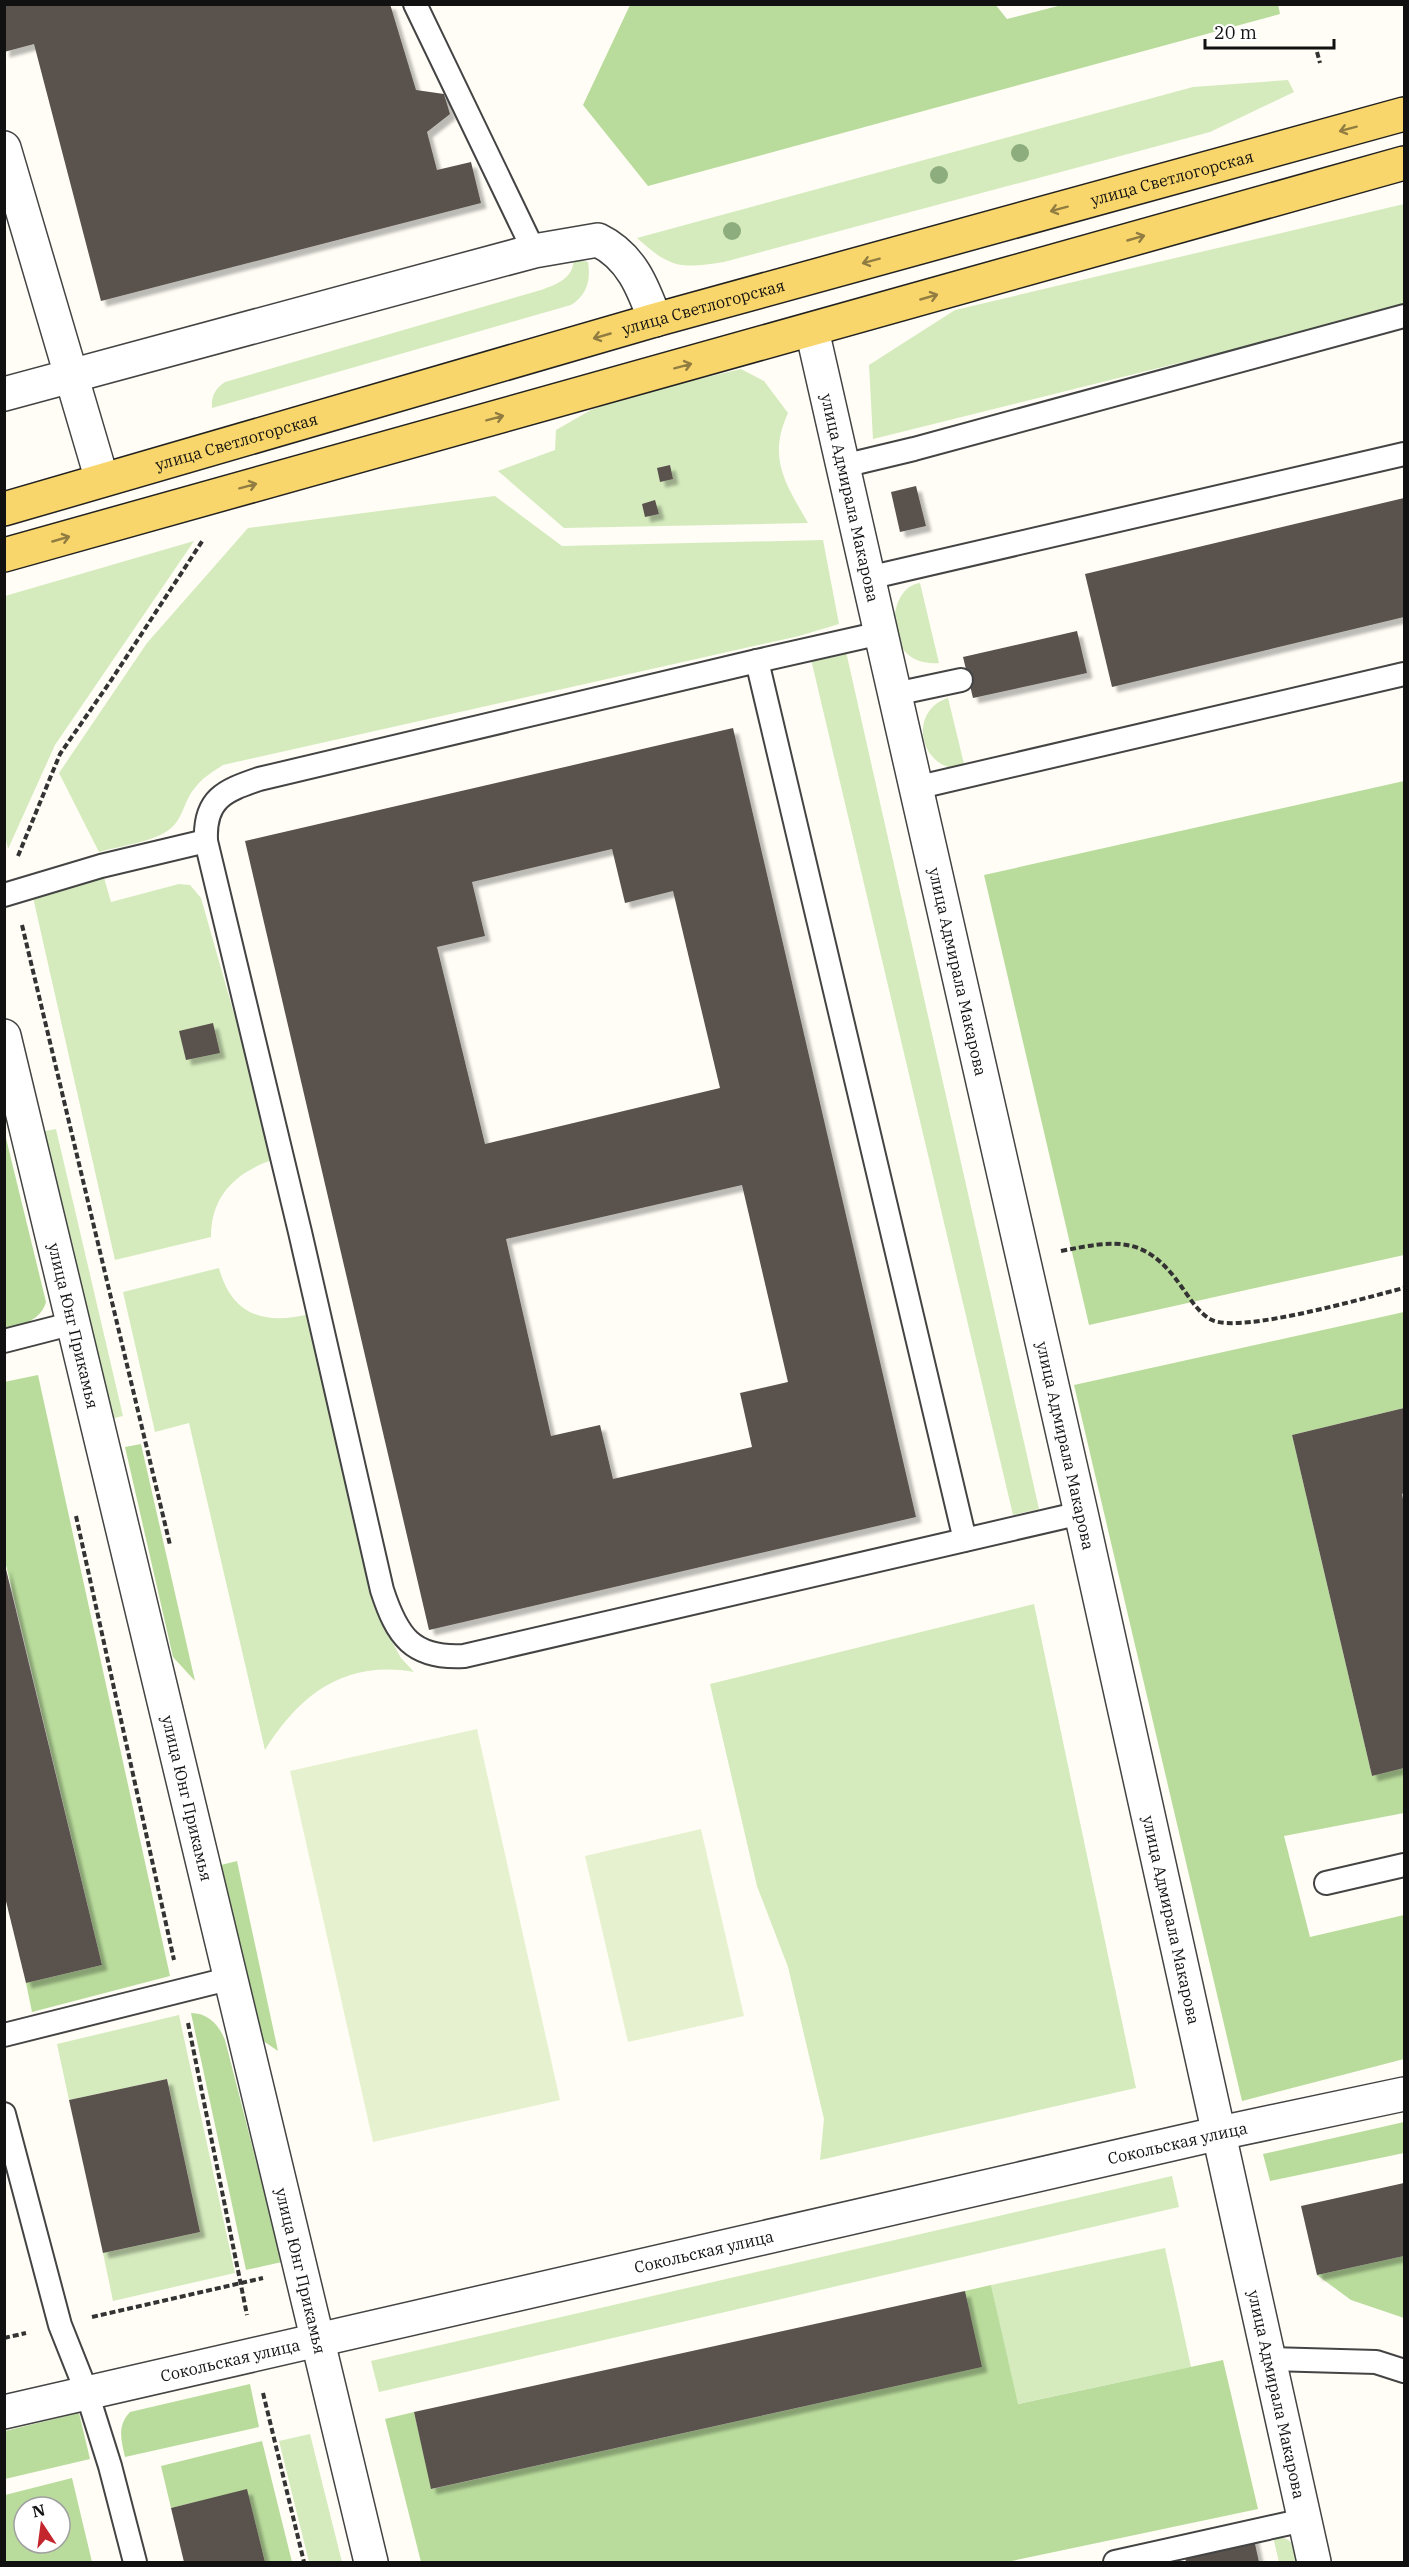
<svg xmlns="http://www.w3.org/2000/svg" width="1409" height="2567" font-family="'IBM Plex Serif',serif">
<style>
.green{fill:#d5ebbd}
.forest{fill:#b9dc9c;fill-rule:evenodd}
.pitch{fill:#e6f2cf}
.building{fill:#5a524d;fill-rule:evenodd;filter:url(#shadow)}
.lines{fill:none;stroke-linecap:round;stroke-linejoin:round}
.service-casing{stroke:#444;stroke-width:26}
.minor-casing{stroke:#444;stroke-width:36}
.primary-casing{stroke:#222;stroke-width:36}
.path{stroke:#333;stroke-width:4;stroke-dasharray:6 3;stroke-linecap:butt}
.service{stroke:#fff;stroke-width:22}
.minor{stroke:#fff;stroke-width:33}
.primary{stroke:#f9d66b;stroke-width:33}
.tree{fill:#8dad7f}
.oneway{stroke:#917d42}
.labels{text-anchor:middle;dominant-baseline:central;stroke-width:6;stroke-linejoin:round;paint-order:stroke}
.street-label{font-size:16px;fill:#111;stroke:#fff}
</style>
<defs>
<filter id="shadow"><feDropShadow dx="5.5" dy="5.5" stdDeviation="1.5" flood-color="#0004"/></filter>
</defs>
<rect width="100%" height="100%" fill="#fffdf5"/>
<g class="green">
<path d="M 1288,80 L 1294,92 L 1210,132 L 724,262 C 680,269 670,268 637,238 L 1193,87 Z"/>
<path d="M 1404,204 L 1404,307 L 873,439 L 869,365 L 955,310 Z"/>
<path d="M 574,259 L 588,262 C 591,280 587,295 571,305 L 212,408 C 211,396 215,389 225,382 L 541,290 C 557,284 573,279 574,259 Z"/>
<path d="M 741,369 L 764,381 L 788,413 C 767,459 786,484 808,523 L 564,528 L 498,471 L 555,450 L 556,430 L 591,410 L 631,395 Z"/>
<path d="M 495,496 L 562,546 L 823,540 L 839,624 L 799,636 L 223,765 C 212,772 201,779 194,789 C 184,801 183,819 170,829 C 154,842 119,846 99,852 L 59,773 L 147,643 L 248,528 Z"/>
<path d="M 194,541 L 55,745 L 8,849 L 4,831 L 5,596 Z"/>
<path d="M 920,583 L 939,663 C 881,668 885,587 920,583 Z"/>
<path d="M 845,647 L 1039,1509 L 1013,1515 L 810,655 Z"/>
<path d="M 948,698 L 965,768 C 920,774 906,711 948,698 Z"/>
<path d="M 103,874 L 111,902 L 179,884 L 190,885 L 201,898 L 250,1070 L 272,1160 C 235,1173 211,1196 211,1237 L 115,1260 L 32,893 Z"/>
<path d="M 56,1129 L 123,1416 L 106,1420 L 40,1132 Z"/>
<path d="M 219,1268 C 232,1316 265,1325 310,1314 L 379,1618 L 401,1658 L 414,1672 C 345,1660 300,1694 265,1750 L 189,1423 L 155,1432 L 123,1292 Z"/>
<path d="M 1034,1604 L 1136,2088 L 820,2160 L 824,2119 L 788,1967 L 757,1886 L 710,1684 Z"/>
<path d="M 179,2015 L 235,2273 L 113,2301 L 103,2253 L 200,2232 L 167,2079 L 69,2100 L 57,2044 Z"/>
<path d="M 1172,2176 L 1179,2207 L 379,2392 L 371,2361 Z"/>
<path d="M 1165,2248 L 1191,2367 L 1017,2404 L 991,2285 Z"/>
<path d="M 310,2434 L 342,2562 L 309,2562 L 279,2441 Z"/>
<path d="M 1273,2537 C 1294,2537 1293,2545 1297,2562 L 1279,2562 Z"/>
</g>
<g class="forest">
<path d="M 995,4 L 1007,19 L 1062,5 L 1278,4 L 1280,14 L 648,186 L 583,105 L 630,5 Z"/>
<path d="M 1404,781 L 1404,1255 L 1089,1325 L 984,875 Z"/>
<path d="M 4,1130 L 46,1302 C 41,1320 21,1326 5,1329 Z"/>
<path d="M 1404,1312 L 1404,1408 L 1292,1435 L 1372,1776 L 1404,1768 L 1404,1813 L 1284,1836 L 1310,1937 L 1404,1915 L 1404,2059 L 1242,2101 L 1074,1385 Z"/>
<path d="M 38,1375 L 170,1976 L 32,2012 L 26,1983 L 102,1965 L 5,1561 L 4,1382 Z"/>
<path d="M 141,1444 L 195,1681 L 173,1657 L 125,1447 Z"/>
<path d="M 237,1861 L 278,2051 L 256,2036 L 217,1866 Z"/>
<path d="M 191,2013 C 208,2013 219,2025 225,2040 L 282,2262 L 246,2270 Z"/>
<path d="M 1404,2122 L 1404,2153 L 1270,2181 L 1263,2154 Z"/>
<path d="M 1404,2256 L 1404,2318 L 1351,2300 L 1317,2275 Z"/>
<path d="M 991,2285 L 1018,2404 L 1223,2360 L 1258,2509 L 1007,2562 L 421,2562 L 385,2419 L 414,2412 L 432,2489 L 981,2367 L 965,2291 Z"/>
<path d="M 250,2384 L 259,2427 L 125,2457 C 121,2439 117,2426 130,2412 Z"/>
<path d="M 79,2413 L 90,2459 L 5,2479 L 5,2431 Z"/>
<path d="M 262,2441 L 292,2562 L 265,2562 L 247,2490 L 171,2508 L 161,2466 Z"/>
<path d="M 72,2478 L 92,2562 L 5,2562 L 5,2495 ZM 24,2507 L 60,2507 L 60,2543 L 24,2543 Z"/>
</g>
<g class="pitch">
<path d="M 477,1729 L 560,2100 L 373,2142 L 290,1771 Z"/>
<path d="M 701,1829 L 744,2016 L 628,2042 L 585,1856 Z"/>
</g>
<g class="building">
<path d="M 4,4 L 390,4 L 416,90 L 444,94 L 450,114 L 427,132 L 437,170 L 471,162 L 481,203 L 101,301 L 34,44 L 4,52 Z"/>
<path d="M 670,465 L 673,479 L 660,482 L 657,468 Z"/>
<path d="M 916,486 L 926,526 L 900,532 L 891,492 Z"/>
<path d="M 1404,498 L 1404,617 L 1112,687 L 1085,574 Z"/>
<path d="M 655,500 L 659,514 L 645,517 L 642,504 Z"/>
<path d="M 1077,631 L 1087,673 L 973,698 L 963,657 Z"/>
<path d="M 733,728 L 916,1517 L 429,1630 L 245,841 ZM 612,849 L 625,903 L 673,891 L 720,1088 L 485,1144 L 437,947 L 485,936 L 472,882 ZM 742,1185 L 788,1382 L 740,1393 L 752,1447 L 613,1479 L 600,1425 L 551,1436 L 506,1239 Z"/>
<path d="M 213,1023 L 220,1053 L 186,1060 L 179,1031 Z"/>
<path d="M 1404,1408 L 1404,1493 L 1402,1494 L 1404,1504 L 1404,1768 L 1372,1776 L 1292,1435 Z"/>
<path d="M 5,1565 L 102,1965 L 26,1983 L 4,1893 Z"/>
<path d="M 167,2079 L 200,2232 L 103,2253 L 69,2100 Z"/>
<path d="M 1404,2183 L 1404,2256 L 1317,2275 L 1301,2206 Z"/>
<path d="M 965,2291 L 982,2367 L 431,2489 L 414,2412 Z"/>
<path d="M 247,2489 L 265,2562 L 184,2562 L 171,2508 Z"/>
<path d="M 1253,2535 L 1259,2562 L 1186,2562 L 1184,2551 Z"/>
</g>
<g class="lines">
<defs>
<g id="service">
<path d="M 415,4 L 534,251"/>
<path d="M 843,466 L 914,449 L 1404,316"/>
<path d="M 868,578 L 1404,454"/>
<path d="M 757,661 L 881,633"/>
<path d="M 895,694 L 961,680"/>
<path d="M 915,788 L 1404,674"/>
<path d="M 4,895 L 101,866 L 206,841"/>
<path d="M 4,1341 L 74,1323"/>
<path d="M 965,1540 L 757,661 L 259,779 C 224,791 204,799 206,841 L 300,1232 L 382,1590 C 397,1636 412,1659 464,1656 L 1081,1513"/>
<path d="M 1326,1883 L 1404,1865"/>
<path d="M 4,2035 L 232,1978"/>
<path d="M 4,2114 L 60,2325 L 87,2393 L 110,2466 L 135,2562"/>
<path d="M 1268,2359 L 1376,2362 L 1404,2371"/>
<path d="M 1115,2562 L 1304,2520"/>
</g>
<g id="minor">
<path d="M 4,148 L 102,480"/>
<path id="s1" d="M 812,330 L 1081,1513 L 1314,2562"/>
<path d="M 4,394 L 534,251 L 598,240 C 631,256 643,287 655,320"/>
<path id="s2" d="M 4,1036 L 371,2562"/>
<path id="s3" d="M 4,2412 L 1220,2133 L 1404,2094"/>
</g>
<g id="primary">
<path id="s4" d="M 4,509 L 655,320 L 1404,114"/>
<path d="M 4,555 L 1404,163"/>
</g>
</defs>
<use href="#service" class="service-casing"/>
<use href="#minor" class="minor-casing"/>
<use href="#primary" class="primary-casing"/>
<g class="path">
<path d="M 1317,52 L 1320,63"/>
<path d="M 18,856 L 60,754 L 112,679 L 203,540"/>
<path d="M 22,925 L 170,1545"/>
<path d="M 1061,1251 C 1117,1240 1145,1235 1181,1286 C 1189,1297 1199,1314 1212,1320 C 1241,1334 1368,1297 1404,1288"/>
<path d="M 76,1516 L 174,1960"/>
<path d="M 188,2023 L 247,2315"/>
<path d="M 92,2317 L 263,2278"/>
<path d="M 4,2338 L 26,2333"/>
<path d="M 263,2393 L 304,2562"/>
</g>
<use href="#service" class="service"/>
<use href="#minor" class="minor"/>
<use href="#primary" class="primary"/>
</g>
<g class="tree">
<circle cx="1020" cy="153" r="9"/>
<circle cx="939" cy="175" r="9"/>
<circle cx="732" cy="231" r="9"/>
</g>
<defs><path id="oneway-shaft" d="M-6 0H5M1.5-3L5.5 0L1.5 3" fill="none" stroke-width="1.6" stroke-linecap="round" stroke-linejoin="round" transform="scale(1.5)"/></defs>
<g class="oneway">
<use href="#oneway-shaft" transform="translate(1348 129) rotate(165)"/>
<use href="#oneway-shaft" transform="translate(1059 209) rotate(165)"/>
<use href="#oneway-shaft" transform="translate(1136 238) rotate(-16)"/>
<use href="#oneway-shaft" transform="translate(871 261) rotate(165)"/>
<use href="#oneway-shaft" transform="translate(929 297) rotate(-16)"/>
<use href="#oneway-shaft" transform="translate(602 336) rotate(164)"/>
<use href="#oneway-shaft" transform="translate(683 366) rotate(-15)"/>
<use href="#oneway-shaft" transform="translate(495 418) rotate(-15)"/>
<use href="#oneway-shaft" transform="translate(248 486) rotate(-15)"/>
<use href="#oneway-shaft" transform="translate(61 539) rotate(-16)"/>
</g>
<g class="labels">
<g class="street-label">
<text stroke="none"><textPath href="#s4" startOffset="1214">улица Светлогорская</textPath></text>
<text stroke="none"><textPath href="#s4" startOffset="728">улица Светлогорская</textPath></text>
<text stroke="none"><textPath href="#s4" startOffset="242">улица Светлогорская</textPath></text>
<text stroke="none"><textPath href="#s1" startOffset="172">улица Адмирала Макарова</textPath></text>
<text stroke="none"><textPath href="#s1" startOffset="658">улица Адмирала Макарова</textPath></text>
<text stroke="none"><textPath href="#s2" startOffset="298">улица Юнг Прикамья</textPath></text>
<text stroke="none"><textPath href="#s1" startOffset="1144">улица Адмирала Макарова</textPath></text>
<text stroke="none"><textPath href="#s2" startOffset="784">улица Юнг Прикамья</textPath></text>
<text stroke="none"><textPath href="#s1" startOffset="1630">улица Адмирала Макарова</textPath></text>
<text stroke="none"><textPath href="#s3" startOffset="1204">Сокольская улица</textPath></text>
<text stroke="none"><textPath href="#s3" startOffset="718">Сокольская улица</textPath></text>
<text stroke="none"><textPath href="#s2" startOffset="1270">улица Юнг Прикамья</textPath></text>
<text stroke="none"><textPath href="#s3" startOffset="232">Сокольская улица</textPath></text>
<text stroke="none"><textPath href="#s1" startOffset="2116">улица Адмирала Макарова</textPath></text>
</g>
</g>
<rect width="1409" height="2567" fill="none" stroke="#111111" stroke-width="12"/>
<g transform="translate(42 2525) rotate(347)"><circle r="28" fill="#ffffff" stroke="#a0a0a0" stroke-width="1.5"/>
<path d="M0-4.5L10 22L0 15L-10 22Z" fill="#c4262e"/>
<text y="-9" font-size="16" font-weight="bold" text-anchor="middle" fill="#111111">N</text>
</g>
<path d="M1205 39v9h129v-9" fill="none" stroke="#111111" stroke-width="3"/>
<text x="1214" y="39" font-size="18" fill="#111111" stroke="#ffffff" stroke-width="4.5" paint-order="stroke">20 m</text>
</svg>
